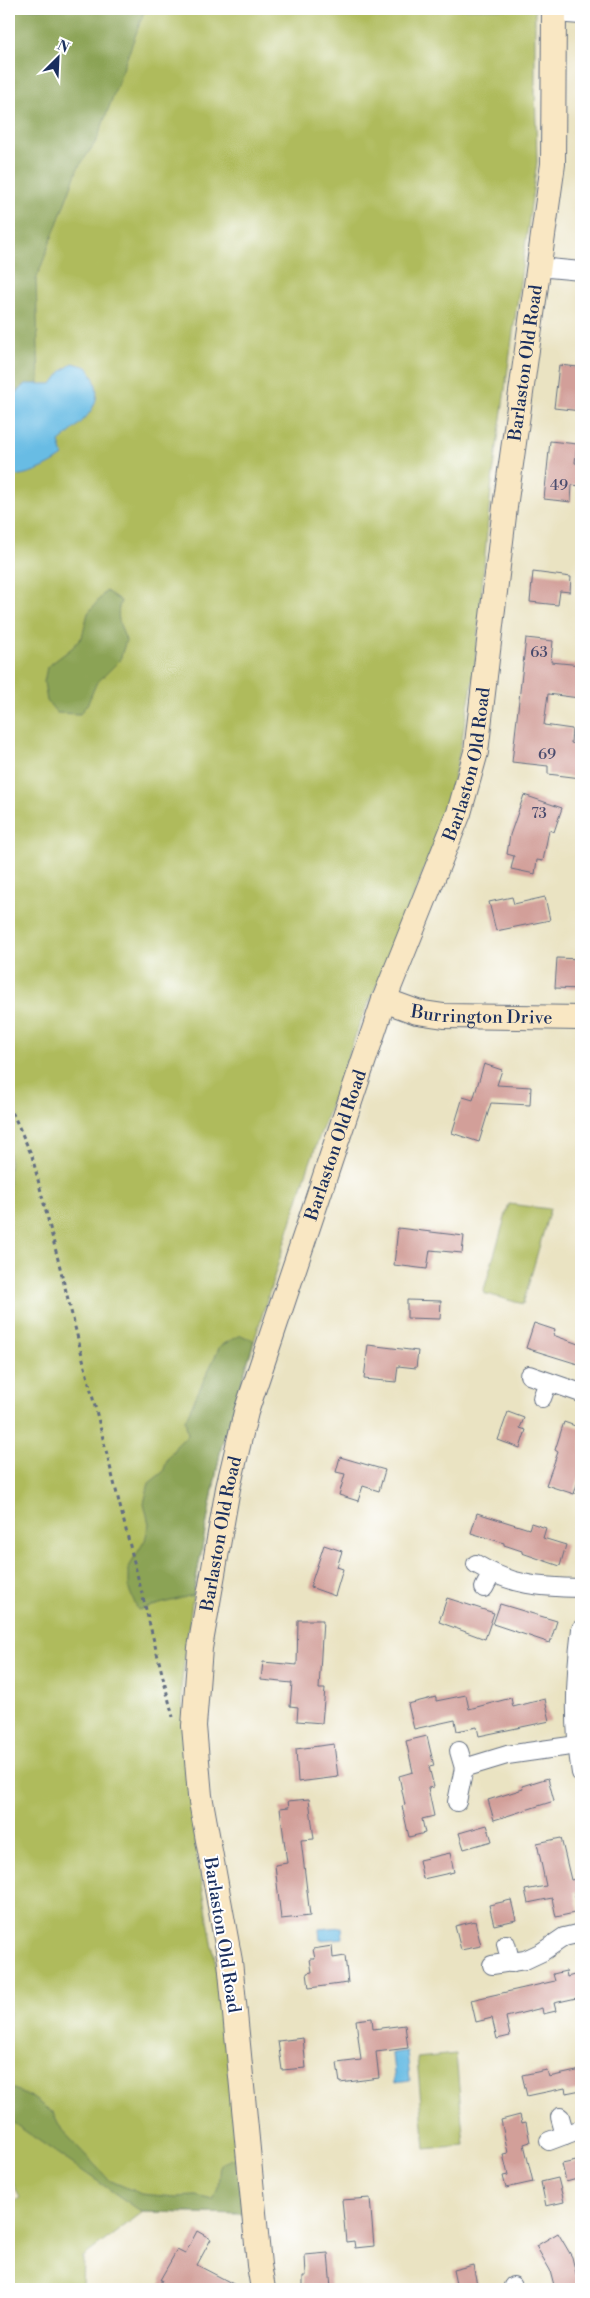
<svg xmlns="http://www.w3.org/2000/svg" width="590" height="2298" font-family="'Libre Bodoni',serif">
<style>
.green{fill:#afbb5c;stroke:#65755d}
.forest{fill:#8ba354;stroke:#536959}
.water{fill:#68bce4;stroke:#4276a1}
.building{fill:#d29f99}
.lines{fill:none;stroke-linecap:round;stroke-linejoin:round}
.street-casing{stroke:#636e81;stroke-width:20}
.secondary-casing{stroke:#636e81;stroke-width:26}
.path{stroke:#636e81;stroke-width:3;stroke-dasharray:4 4;stroke-linecap:butt}
.street{stroke:#fff;stroke-width:18}
.secondary{stroke:#f9e7c3;stroke-width:24}
.labels{text-anchor:middle;dominant-baseline:central;stroke-width:4;stroke-linejoin:round;paint-order:stroke}
.number-label{font-size:15px;fill:#494b6d}
.street-label{font-size:18px;fill:#1b2f5e;stroke:#fff}
</style>
<rect width="100%" height="100%" fill="#fff"/>
<filter id="ink" filterUnits="userSpaceOnUse"><feTurbulence type="fractalNoise" baseFrequency=".02" numOctaves="2"/><feDisplacementMap in="SourceGraphic" scale="10" xChannelSelector="R" yChannelSelector="G"/><feConvolveMatrix kernelMatrix="1 2 1 2 8 2 1 2 1" color-interpolation-filters="sRGB"/></filter>
<filter id="wash" filterUnits="userSpaceOnUse"><feTurbulence type="fractalNoise" baseFrequency=".0096" numOctaves="4" result="noise"/><feDisplacementMap in="SourceGraphic" scale="20" xChannelSelector="R" yChannelSelector="G"/><feGaussianBlur stdDeviation="1.12" result="paint"/><feColorMatrix in="noise" values="0 0 0 0 0 0 0 0 0 0 0 0 0 0 0 0 0 1.4 0 .05"/><feComposite in="paint" operator="in"/></filter>
<g filter="url(#wash)">
<rect width="100%" height="100%" fill="#eae3c2"/>
<g class="green">
<path d="M 9,9 L 535,9 L 535,87 L 537,162 L 491,489 L 474,675 L 457,765 L 442,823 L 396,942 L 360,1023 L 306,1174 L 221,1448 L 193,1595 L 181,1688 L 197,1856 L 225,2017 L 247,2214 L 143,2212 L 83,2257 L 82,2289 L 9,2289 L 9,2204 L 20,2198 L 9,2173 Z"/>
<path d="M 509,1204 L 550,1209 L 523,1304 L 483,1293 Z"/>
<path d="M 456,2054 L 464,2145 L 425,2149 L 417,2058 Z"/>
</g>
<g class="forest">
<path d="M 18,9 L 145,9 L 97,140 L 78,168 L 36,280 L 39,384 L 24,385 L 16,394 L 9,394 L 9,20 Z"/>
<path d="M 106,591 L 121,601 C 115,615 120,626 126,640 L 120,660 L 96,684 L 88,703 L 80,714 L 57,713 L 47,701 L 44,682 L 47,667 L 72,648 L 82,637 L 88,613 Z"/>
<path d="M 241,1335 L 254,1341 L 221,1448 L 193,1595 L 138,1610 L 129,1590 L 129,1567 L 145,1540 L 149,1524 L 144,1503 L 149,1483 L 163,1472 L 168,1458 L 177,1445 L 188,1435 L 185,1420 L 220,1346 Z"/>
<path d="M 9,2087 L 30,2096 L 53,2113 L 62,2130 L 109,2180 L 141,2194 L 176,2197 L 196,2196 L 213,2200 L 218,2187 L 220,2164 L 231,2159 L 241,2159 L 247,2214 L 142,2212 L 9,2120 Z"/>
</g>
<g class="water">
<path d="M 73,363 L 87,367 C 112,402 84,420 59,442 L 63,456 C 48,467 28,476 9,476 L 9,394 L 16,394 L 26,384 L 52,384 L 61,372 Z"/>
<path d="M 342,1927 L 343,1938 L 320,1940 L 319,1929 Z"/>
<path d="M 407,2051 L 410,2081 L 395,2083 L 392,2053 Z"/>
</g>
<g id="blocks">
<g class="building">
<path d="M 559,365 L 578,367 L 577,377 L 581,378 L 581,411 L 554,408 Z"/>
<path d="M 550,441 L 577,444 L 575,463 L 581,464 L 581,486 L 572,485 L 571,502 L 544,499 Z"/>
<path d="M 533,572 L 571,577 L 570,592 L 560,591 L 558,605 L 530,602 Z"/>
<path d="M 526,638 L 553,641 L 551,662 L 581,665 L 579,698 L 548,694 L 544,725 L 572,729 L 571,743 L 581,745 L 581,778 L 548,774 L 548,766 L 512,762 Z"/>
<path d="M 524,795 L 562,808 L 554,832 L 549,830 L 543,861 L 537,860 L 535,874 L 511,869 L 514,856 L 507,854 L 510,835 Z"/>
<path d="M 512,897 L 514,904 L 545,897 L 550,920 L 496,931 L 489,902 Z"/>
<path d="M 557,958 L 581,959 L 581,989 L 555,988 Z"/>
<path d="M 484,1064 L 502,1070 L 497,1085 L 531,1087 L 530,1105 L 491,1103 L 479,1142 L 452,1133 L 463,1097 L 473,1100 Z"/>
<path d="M 398,1228 L 464,1236 L 462,1253 L 430,1250 L 427,1269 L 394,1265 Z"/>
<path d="M 407,1300 L 441,1301 L 440,1319 L 407,1318 Z"/>
<path d="M 534,1323 L 555,1330 L 553,1335 L 581,1345 L 581,1365 L 526,1348 Z"/>
<path d="M 368,1345 L 418,1351 L 416,1368 L 398,1366 L 396,1382 L 364,1379 Z"/>
<path d="M 508,1412 L 524,1418 L 520,1428 L 526,1430 L 520,1448 L 498,1440 Z"/>
<path d="M 564,1422 L 581,1428 L 581,1471 L 574,1494 L 546,1485 L 558,1452 L 555,1450 Z"/>
<path d="M 340,1457 L 385,1470 L 379,1491 L 363,1486 L 358,1501 L 339,1495 L 345,1474 L 336,1472 Z"/>
<path d="M 477,1513 L 529,1529 L 531,1523 L 546,1528 L 543,1538 L 566,1545 L 560,1566 L 522,1553 L 522,1551 L 504,1545 L 504,1543 L 471,1533 Z"/>
<path d="M 324,1545 L 342,1551 L 337,1567 L 343,1569 L 335,1596 L 310,1587 Z"/>
<path d="M 447,1598 L 494,1613 L 485,1639 L 439,1622 Z"/>
<path d="M 500,1604 L 557,1621 L 550,1643 L 493,1624 Z"/>
<path d="M 298,1620 L 323,1620 L 319,1689 L 325,1689 L 322,1723 L 297,1721 L 298,1707 L 290,1706 L 292,1683 L 261,1680 L 263,1662 L 297,1665 Z"/>
<path d="M 466,1695 L 469,1709 L 511,1698 L 513,1707 L 545,1699 L 550,1721 L 479,1736 L 477,1727 L 457,1731 L 455,1720 L 414,1729 L 408,1704 L 436,1697 L 436,1701 Z"/>
<path d="M 427,1736 L 434,1766 L 429,1767 L 434,1787 L 428,1788 L 434,1816 L 422,1819 L 425,1833 L 409,1837 L 402,1806 L 405,1805 L 399,1776 L 413,1772 L 406,1741 Z"/>
<path d="M 334,1744 L 338,1777 L 298,1782 L 296,1749 Z"/>
<path d="M 548,1778 L 554,1801 L 494,1820 L 488,1800 L 523,1789 L 522,1786 Z"/>
<path d="M 309,1799 L 314,1839 L 301,1840 L 310,1916 L 281,1919 L 275,1865 L 287,1863 L 280,1808 L 289,1807 L 288,1801 Z"/>
<path d="M 487,1825 L 492,1841 L 464,1849 L 459,1833 Z"/>
<path d="M 561,1838 L 571,1880 L 579,1878 L 581,1890 L 574,1892 L 579,1912 L 556,1917 L 552,1898 L 528,1903 L 525,1890 L 546,1886 L 537,1843 Z"/>
<path d="M 450,1853 L 454,1872 L 423,1879 L 419,1860 Z"/>
<path d="M 511,1900 L 516,1920 L 494,1925 L 489,1905 Z"/>
<path d="M 475,1921 L 481,1946 L 461,1950 L 455,1926 Z"/>
<path d="M 332,1946 L 333,1958 L 345,1956 L 348,1983 L 309,1988 L 307,1973 L 312,1972 L 310,1959 L 315,1959 L 313,1949 Z"/>
<path d="M 566,1971 L 567,1977 L 581,1973 L 581,1997 L 554,2003 L 556,2011 L 543,2014 L 542,2008 L 506,2017 L 510,2036 L 497,2039 L 492,2018 L 476,2022 L 471,2000 L 555,1981 L 553,1974 Z"/>
<path d="M 372,2018 L 373,2029 L 405,2025 L 408,2048 L 376,2052 L 379,2078 L 340,2083 L 337,2063 L 361,2060 L 356,2020 Z"/>
<path d="M 303,2038 L 306,2068 L 282,2070 L 278,2041 Z"/>
<path d="M 547,2070 L 549,2077 L 581,2070 L 581,2090 L 566,2093 L 565,2088 L 527,2096 L 522,2075 Z"/>
<path d="M 520,2115 L 522,2123 L 526,2122 L 530,2142 L 524,2144 L 533,2182 L 506,2188 L 503,2176 L 508,2175 L 503,2154 L 508,2153 L 501,2120 Z"/>
<path d="M 581,2160 L 581,2178 L 566,2182 L 562,2164 Z"/>
<path d="M 558,2178 L 564,2202 L 546,2206 L 541,2182 Z"/>
<path d="M 370,2198 L 374,2246 L 355,2248 L 354,2241 L 346,2242 L 342,2200 Z"/>
<path d="M 197,2231 L 211,2239 L 197,2265 L 243,2289 L 157,2289 L 162,2280 L 160,2280 L 177,2250 L 185,2254 Z"/>
<path d="M 558,2233 L 572,2257 L 579,2286 L 555,2289 L 550,2270 L 536,2246 Z"/>
<path d="M 328,2253 L 331,2289 L 303,2289 L 303,2276 L 306,2276 L 305,2255 Z"/>
<path d="M 473,2265 L 478,2289 L 457,2289 L 453,2270 Z"/>
</g>
</g>
</g>
<g filter="url(#ink)">
<use href="#blocks" fill-opacity="0" stroke="#636e81" stroke-width="1"/>
<g class="lines">
<defs>
<g id="street">
<path d="M 554,13 L 581,15"/>
<path d="M 538,267 L 581,271"/>
<path d="M 529,1375 L 581,1393"/>
<path d="M 542,1398 L 548,1382"/>
<path d="M 476,1564 C 513,1586 540,1587 581,1588"/>
<path d="M 484,1588 L 492,1573"/>
<path d="M 581,1629 C 575,1677 573,1725 581,1773"/>
<path d="M 459,1751 L 464,1768"/>
<path d="M 457,1802 L 464,1768 L 507,1755 L 577,1745"/>
<path d="M 506,1944 L 511,1963"/>
<path d="M 492,1965 L 525,1960 L 542,1952 L 564,1937 L 581,1933"/>
<path d="M 560,2117 L 565,2135"/>
<path d="M 549,2141 L 581,2129"/>
<path d="M 513,2286 L 514,2289"/>
</g>
<g id="secondary">
<path id="s1" d="M 384,1000 L 417,1012 L 444,1016 L 581,1018"/>
<path id="s2" d="M 263,2289 L 259,2265 L 230,1961 L 200,1796 L 194,1726 L 200,1648 L 228,1488 L 246,1412 L 384,1000 L 459,813 L 476,752 L 505,507 L 553,164 L 554,9"/>
</g>
</defs>
<use href="#street" class="street-casing"/>
<use href="#secondary" class="secondary-casing"/>
<path class="path" d="M 9,1105 L 32,1156 L 173,1717"/>
<use href="#street" class="street"/>
<use href="#secondary" class="secondary"/>
</g>
</g>
<g class="labels">
<g class="number-label">
<text x="559" y="485">49</text>
<text x="539" y="652">63</text>
<text x="547" y="754">69</text>
<text x="539" y="813">73</text>
</g>
<g class="street-label">
<text stroke="none"><textPath href="#s2" startOffset="1978">Barlaston Old Road</textPath></text>
<text stroke="none"><textPath href="#s2" startOffset="1572">Barlaston Old Road</textPath></text>
<text stroke="none"><textPath href="#s1" startOffset="100">Burrington Drive</textPath></text>
<text stroke="none"><textPath href="#s2" startOffset="1168">Barlaston Old Road</textPath></text>
<text stroke="none"><textPath href="#s2" startOffset="762">Barlaston Old Road</textPath></text>
<text transform="translate(222 1935) rotate(81)">Barlaston Old Road</text>
</g>
</g>
<rect width="590" height="2298" fill="none" stroke="#fff" stroke-width="30"/>
<g transform="translate(58 58) rotate(24)" stroke="#ffffff" stroke-width="4" paint-order="stroke">
<path d="M0-4L9 19L0 12L-9 19Z" fill="#1b2f5e"/>
<text y="-8" font-size="14" font-weight="bold" text-anchor="middle" fill="#1b2f5e">N</text>
</g>
</svg>
